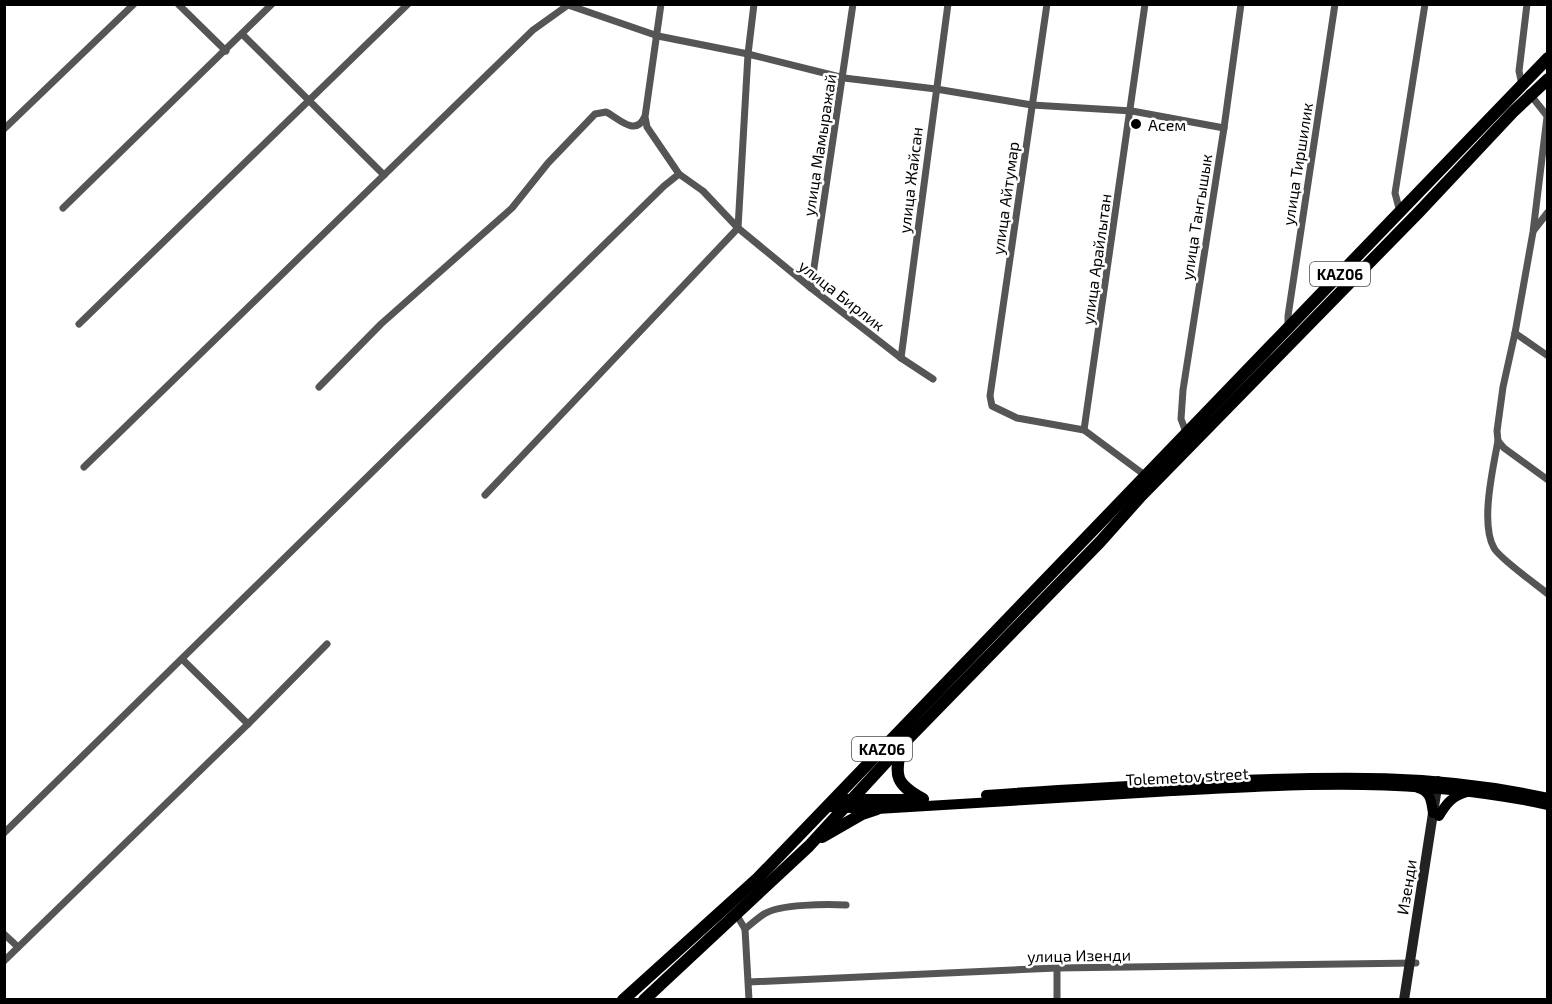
<svg xmlns="http://www.w3.org/2000/svg" width="1552" height="1004" font-family="'Exo 2',sans-serif">
<style>
.lines{fill:none;stroke-linecap:round;stroke-linejoin:round}
.street{stroke:#555;stroke-width:7}
.secondary{stroke:#222;stroke-width:10}
.primary{stroke:#000;stroke-width:10}
.highway{stroke:#000;stroke-width:12}
.poi-dot{fill:#000;stroke:#fff;stroke-width:2}
.labels{text-anchor:middle;dominant-baseline:central;stroke-width:5;stroke-linejoin:round;paint-order:stroke}
.shield{fill:#fff;stroke:#4c4c4c;stroke-width:1.5}
.shield-label{font-size:15px;font-weight:bold;fill:#000}
.poi-label{font-size:16px;fill:#000;stroke:#fff;text-anchor:start}
.street-label{font-size:16px;fill:#000;stroke:#fff}
</style>
<rect width="100%" height="100%" fill="#fff"/>
<g class="lines">
<g class="street">
<path d="M 178,4 L 226,51"/>
<path d="M 1047,4 L 990,396 L 992,406 L 1017,418 L 1084,430"/>
<path d="M 1145,4 L 1084,430 L 1146,476"/>
<path d="M 568,5 L 658,36 L 748,54 L 844,78 L 936,89 L 1032,105 L 1132,111 L 1224,128"/>
<path d="M 242,34 L 384,175"/>
<path d="M 1522,85 L 1519,71 L 1527,4"/>
<path d="M 1529,93 L 1548,117"/>
<path d="M 1547,117 L 1533,232 L 1515,333 L 1503,387 L 1497,431 L 1498,441 L 1504,448 L 1548,480"/>
<path d="M 4,129 L 134,4"/>
<path d="M 679,174 L 703,191 L 738,228 L 811,288 L 901,358 L 933,379"/>
<path d="M 63,208 L 272,4"/>
<path d="M 1400,212 L 1395,193 L 1425,4"/>
<path d="M 1534,230 L 1548,212"/>
<path d="M 811,288 L 853,4"/>
<path d="M 79,324 L 408,4"/>
<path d="M 1288,328 L 1288,316 L 1335,4"/>
<path d="M 1515,333 L 1548,356"/>
<path d="M 901,358 L 948,4"/>
<path d="M 319,387 L 381,324 L 512,208 L 548,163 L 595,114 L 606,112 C 617,117 635,137 644,118"/>
<path d="M 1186,432 L 1181,419 L 1183,390 L 1224,128 L 1241,4"/>
<path d="M 1498,441 C 1493,468 1480,524 1494,548 C 1499,558 1537,585 1548,594"/>
<path d="M 84,467 L 533,30 L 568,5"/>
<path d="M 485,495 L 738,228 L 748,54 L 754,4"/>
<path d="M 182,659 L 248,724"/>
<path d="M 4,833 L 664,186 L 679,174 L 647,127 L 645,117 L 661,4"/>
<path d="M 736,914 L 745,929 L 749,1000"/>
<path d="M 745,929 C 751,924 758,918 764,914 C 780,904 827,904 846,905"/>
<path d="M 4,934 L 18,947"/>
<path d="M 4,961 L 248,724 L 327,644"/>
<path d="M 1057,968 L 1057,1000"/>
<path d="M 749,982 L 1057,968 L 1416,963"/>
</g>
<path class="secondary" d="M 1404,1000 L 1438,781"/>
<g class="primary">
<path d="M 1418,788 C 1431,792 1431,801 1433,813"/>
<path d="M 986,795 C 1065,789 1143,785 1222,781 C 1334,776 1437,773 1548,798"/>
<path d="M 834,799 L 920,799"/>
<path d="M 827,807 L 877,809 C 975,803 1074,797 1172,791 C 1301,784 1420,777 1548,805"/>
<path d="M 1439,816 C 1446,804 1452,796 1467,792"/>
</g>
<g class="highway">
<path d="M 901,748 C 894,777 896,784 923,799"/>
<path d="M 822,837 L 862,814 L 877,809"/>
<path d="M 623,1000 L 758,878 L 1548,58"/>
<path d="M 644,1000 L 809,846 L 901,746 L 1100,542 L 1141,496 L 1419,212 L 1513,112 L 1548,79"/>
</g>
</g>
<circle class="poi-dot" cx="1136" cy="124" r="6"/>
<g class="labels">
<g class="shield">
<rect x="1310" y="262" width="60" height="24" rx="4.5"/>
<rect x="852" y="737" width="60" height="24" rx="4.5"/>
</g>
<g class="shield-label">
<text x="1340" y="274">KАZ06</text>
<text x="882" y="749">KАZ06</text>
</g>
<g class="poi-label">
<text x="1148" y="124">Асем</text>
</g>
<g class="street-label">
<text transform="translate(819 145) rotate(-81)">улица Мамыражай</text>
<text transform="translate(1297 164) rotate(-81)">улица Тиршилик</text>
<text transform="translate(910 180) rotate(-83)">улица Жайсан</text>
<text transform="translate(1005 198) rotate(-82)">улица Айтумар</text>
<text transform="translate(1196 217) rotate(-81)">улица Тангышык</text>
<text transform="translate(1096 259) rotate(-82)">улица Арайлытан</text>
<text transform="translate(842 295) rotate(38)">улица Бирлик</text>
<text transform="translate(1187 776) rotate(-3)">Tolemetov street</text>
<text transform="translate(1406 887) rotate(-81)">Изенди</text>
<text transform="translate(1079 955) rotate(-1)">улица Изенди</text>
</g>
</g>
<rect width="1552" height="1004" fill="none" stroke="#000000" stroke-width="12"/>
</svg>
